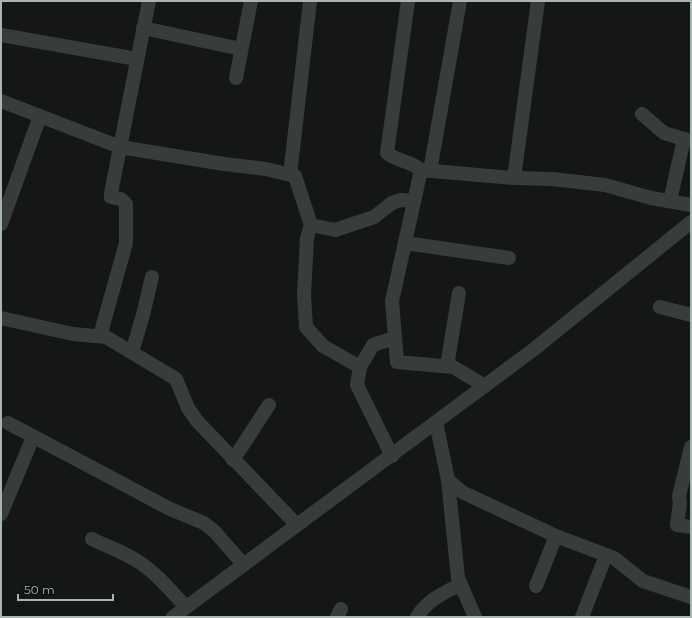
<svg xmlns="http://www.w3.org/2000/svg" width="692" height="618" font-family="Montserrat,sans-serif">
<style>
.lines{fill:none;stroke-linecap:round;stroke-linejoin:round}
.minor{stroke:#383d3c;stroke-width:14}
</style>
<rect width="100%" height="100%" fill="#151717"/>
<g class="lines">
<g class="minor">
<path d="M 408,1 L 387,153 C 397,161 411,161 421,170"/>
<path d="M 143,28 L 241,49"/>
<path d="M 1,35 L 137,59"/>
<path d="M 236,78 L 251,1"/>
<path d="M 1,101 L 120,147 L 224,164 L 266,169 L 295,176 L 311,225 L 307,238 L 304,295 L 306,327 L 323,346 L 360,367 L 357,385 L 392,456"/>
<path d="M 642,114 L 664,133 L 691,141"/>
<path d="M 430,171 L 460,1"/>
<path d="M 290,175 L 310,1"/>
<path d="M 514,178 L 552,179 L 605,185 L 651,198 L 691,205"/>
<path d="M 670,201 L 684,139"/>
<path d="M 1,224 L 40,116"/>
<path d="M 311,225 L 335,230 L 374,217 L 392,203 L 401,200 L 414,201"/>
<path d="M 405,243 L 509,258"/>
<path d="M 660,307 L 691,315"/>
<path d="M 1,318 L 73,334 L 106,337 L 176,379 L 188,408 L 197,421 L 297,525"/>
<path d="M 100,336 L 126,243 L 126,204 L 121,199 L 111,197 L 111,193 L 149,1"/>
<path d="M 132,352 L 143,315 L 152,277"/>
<path d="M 447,366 L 459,293"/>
<path d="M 360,367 L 373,345 L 394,338"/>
<path d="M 485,386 L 453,367 L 397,362 L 392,301 L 421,170 L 514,178 L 538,1"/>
<path d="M 436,422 L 448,480 L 458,578 L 475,617"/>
<path d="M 8,423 L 170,509 L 204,523 L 215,532 L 244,565"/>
<path d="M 691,447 L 679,496 L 680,503 L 677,525 L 691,527"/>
<path d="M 233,460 L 269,405"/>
<path d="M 448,480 L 462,492 L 556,536 L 614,558 L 643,581 L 691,597"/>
<path d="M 1,514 L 33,437"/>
<path d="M 92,539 C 106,546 121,551 134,559 C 155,571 170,590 186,607"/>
<path d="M 536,586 L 556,536"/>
<path d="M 173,617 L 533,350 L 691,222"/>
<path d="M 337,617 L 341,609"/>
<path d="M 417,617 C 427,600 444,593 461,584"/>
<path d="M 582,617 L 606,555"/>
</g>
</g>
<rect width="692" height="618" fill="none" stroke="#a8b6b1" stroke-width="4"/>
<path d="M18 594v6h95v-6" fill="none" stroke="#a8b6b1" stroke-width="2"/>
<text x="24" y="594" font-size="12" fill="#a8b6b1" stroke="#101212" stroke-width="3" paint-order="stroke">50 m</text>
</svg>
